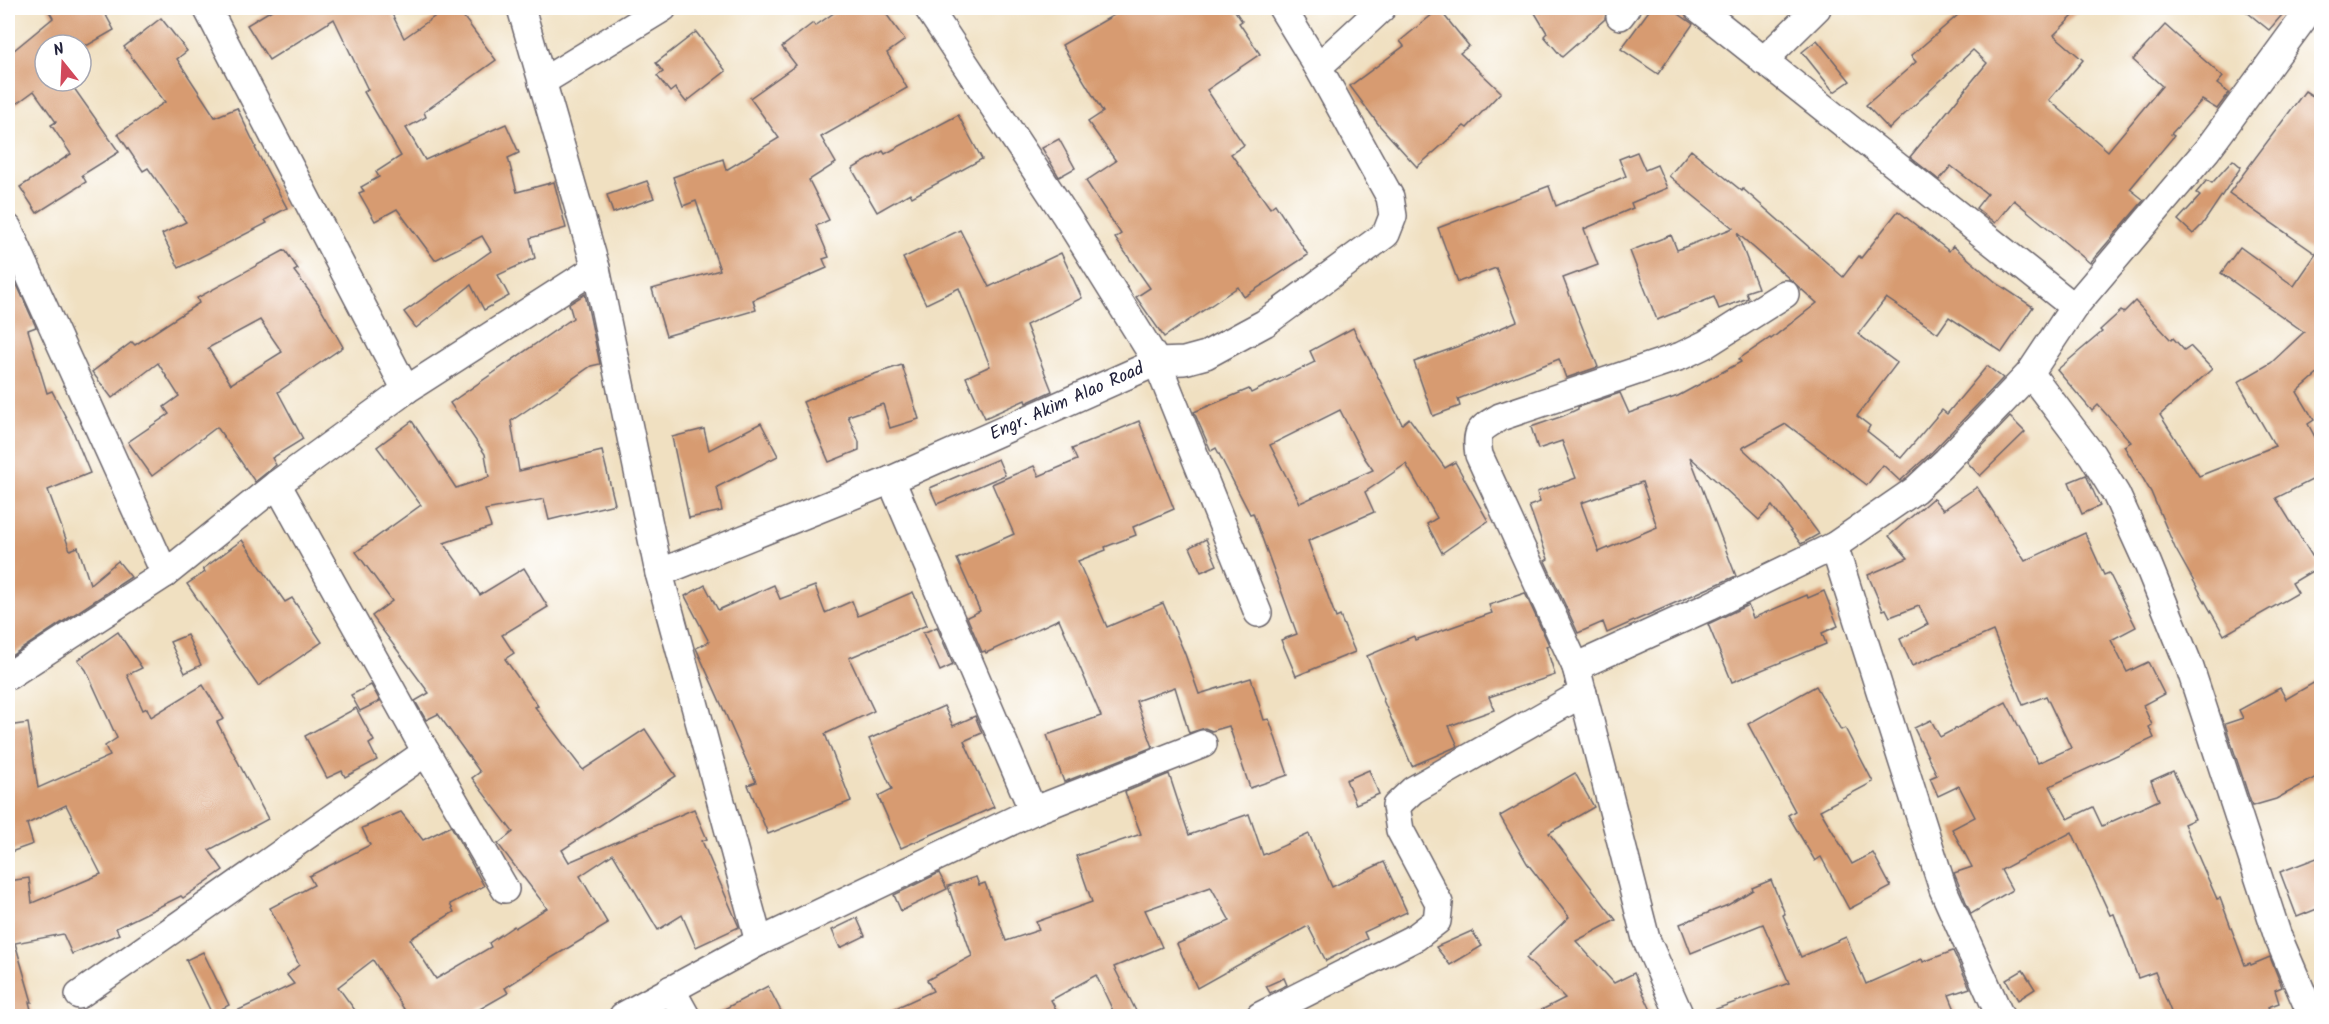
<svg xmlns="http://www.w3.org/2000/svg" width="2329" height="1024" font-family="Kalam,sans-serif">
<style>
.building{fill:#d79b71;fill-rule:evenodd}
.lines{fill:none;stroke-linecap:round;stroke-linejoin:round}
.street-casing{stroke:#6a646a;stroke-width:30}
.street{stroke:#fff;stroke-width:27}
.labels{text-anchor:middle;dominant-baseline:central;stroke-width:5;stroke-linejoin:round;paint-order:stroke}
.street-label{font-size:18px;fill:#22223b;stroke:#fff}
</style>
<rect width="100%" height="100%" fill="#fff"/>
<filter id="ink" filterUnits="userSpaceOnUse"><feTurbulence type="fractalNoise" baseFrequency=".0167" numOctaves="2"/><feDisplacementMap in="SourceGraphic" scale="12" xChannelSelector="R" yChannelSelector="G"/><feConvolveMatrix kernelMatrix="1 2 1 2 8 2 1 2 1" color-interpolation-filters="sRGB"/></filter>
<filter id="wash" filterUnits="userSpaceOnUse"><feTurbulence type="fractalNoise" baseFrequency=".008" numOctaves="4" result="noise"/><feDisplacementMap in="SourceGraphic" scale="24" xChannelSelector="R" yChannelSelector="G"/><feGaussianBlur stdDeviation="1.35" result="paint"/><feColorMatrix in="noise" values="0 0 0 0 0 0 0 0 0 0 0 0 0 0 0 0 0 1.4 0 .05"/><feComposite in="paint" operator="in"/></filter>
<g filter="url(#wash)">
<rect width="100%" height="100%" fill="#f0e0c1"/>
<g id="blocks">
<g class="building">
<path d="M 47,8 L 102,8 L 114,30 L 88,45 L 45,45 L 45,81 L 69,81 L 119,152 L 82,175 L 86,182 L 37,213 L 20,187 L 71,154 L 51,125 L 56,122 L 34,91 L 8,110 L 8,55 L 53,18 Z"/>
<path d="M 275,8 L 389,8 L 404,38 L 447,8 L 457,8 L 496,60 L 424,112 L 426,117 L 406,128 L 425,160 L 506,124 L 519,153 L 508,158 L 517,192 L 554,182 L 566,228 L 530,238 L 535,258 L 498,275 L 509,296 L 484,310 L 471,285 L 416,328 L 404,312 L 491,251 L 482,236 L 435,260 L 397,209 L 375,221 L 359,193 L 364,191 L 361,187 L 379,177 L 376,172 L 401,156 L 364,92 L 368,90 L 334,19 L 269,60 L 247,25 Z"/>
<path d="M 841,8 L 882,8 L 905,40 L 887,53 L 907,88 L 821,137 L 836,163 L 809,180 L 829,220 L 816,226 L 829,257 L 823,259 L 827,268 L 753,300 L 756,310 L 666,336 L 652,289 L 720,270 L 696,201 L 683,206 L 673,177 L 723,159 L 726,170 L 779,138 L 750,98 L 796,65 L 782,47 L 813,23 L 815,26 Z"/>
<path d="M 1126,8 L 1233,8 L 1242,21 L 1239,23 L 1260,54 L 1207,90 L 1244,145 L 1231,154 L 1270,208 L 1275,204 L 1308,255 L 1244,297 L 1238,287 L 1164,337 L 1136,297 L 1150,288 L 1115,238 L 1121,234 L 1086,181 L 1116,161 L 1088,122 L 1103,112 L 1062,45 Z"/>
<path d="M 1532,8 L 1607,8 L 1605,19 L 1562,57 L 1544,36 L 1547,33 Z"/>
<path d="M 1651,8 L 1670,8 L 1693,24 L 1658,74 L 1621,49 Z"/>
<path d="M 1966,8 L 2081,8 L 2054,35 L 2083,60 L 2049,100 L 2108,151 L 2162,86 L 2133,60 L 2165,25 L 2223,77 L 2217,84 L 2229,93 L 2217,109 L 2202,100 L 2171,134 L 2174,136 L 2130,189 L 2144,200 L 2090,263 L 2014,200 L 1995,223 L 1976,208 L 1987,194 L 1951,166 L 1939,180 L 1910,157 L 1987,63 L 1973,50 L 1889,129 L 1866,105 L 1916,62 L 1911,56 Z"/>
<path d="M 2242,8 L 2288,8 L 2269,30 Z"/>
<path d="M 1439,9 L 1469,46 L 1460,53 L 1501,92 L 1467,128 L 1464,126 L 1417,167 L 1379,125 L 1350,86 L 1404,46 L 1400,41 Z"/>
<path d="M 161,18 L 187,51 L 177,59 L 215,117 L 237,108 L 256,147 L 255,148 L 287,208 L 265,220 L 267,223 L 179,268 L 162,234 L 186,222 L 148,168 L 143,171 L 118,134 L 165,102 L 124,47 Z"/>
<path d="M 696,32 L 726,71 L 686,102 L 675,88 L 670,92 L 657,76 L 663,72 L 656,63 Z"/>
<path d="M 1817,40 L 1850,81 L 1834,92 L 1802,52 Z"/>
<path d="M 2305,91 L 2322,102 L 2322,370 L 2297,392 L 2314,420 L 2308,424 L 2322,450 L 2322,475 L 2276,498 L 2319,567 L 2292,583 L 2298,593 L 2224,635 L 2175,548 L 2151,492 L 2124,446 L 2131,442 L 2098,405 L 2092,411 L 2057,370 L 2102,332 L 2100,330 L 2121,311 L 2123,313 L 2135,301 L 2171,340 L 2173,338 L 2184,350 L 2190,346 L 2212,369 L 2160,415 L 2199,476 L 2275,446 L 2238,382 L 2271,363 L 2304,332 L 2221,273 L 2240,247 L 2294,286 L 2316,254 L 2229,193 Z"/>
<path d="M 958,115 L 982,159 L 912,197 L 910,193 L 877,212 L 852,169 L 883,151 L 885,154 Z"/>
<path d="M 1059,139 L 1075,168 L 1059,177 L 1042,148 Z"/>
<path d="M 1691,150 L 1742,191 L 1743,189 L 1843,277 L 1859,256 L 1861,258 L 1898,211 L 1949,251 L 1953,246 L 1998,284 L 2033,307 L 2002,352 L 1949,317 L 1938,333 L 1886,298 L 1858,334 L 1897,363 L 1857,416 L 1870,426 L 1867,431 L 1901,458 L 1942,410 L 1947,414 L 1987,366 L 2003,378 L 1932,452 L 1900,481 L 1883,465 L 1867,485 L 1786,424 L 1742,448 L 1782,485 L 1819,534 L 1801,544 L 1772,506 L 1759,520 L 1690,457 L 1736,576 L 1607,633 L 1603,622 L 1578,633 L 1545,561 L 1548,559 L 1529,506 L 1540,502 L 1537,492 L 1576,478 L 1562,441 L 1538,449 L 1531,427 L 1563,416 L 1578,409 L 1578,407 L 1620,393 L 1629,413 L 1678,396 L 1741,362 L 1739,359 L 1770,338 L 1771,339 L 1817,303 L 1737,233 L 1758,288 L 1746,292 L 1748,298 L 1719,309 L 1714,297 L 1657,320 L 1630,251 L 1671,235 L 1677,250 L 1733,228 L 1669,176 ZM 1642,482 L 1657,527 L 1599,552 L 1581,503 Z"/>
<path d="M 1637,152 L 1645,170 L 1657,165 L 1667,188 L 1631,203 L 1633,208 L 1584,229 L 1598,265 L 1563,278 L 1598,367 L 1566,378 L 1559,359 L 1458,399 L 1460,406 L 1433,416 L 1414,362 L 1462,345 L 1517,321 L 1496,268 L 1458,282 L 1438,228 L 1549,186 L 1556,206 L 1626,176 L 1619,159 Z"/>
<path d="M 2233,160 L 2241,167 L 2202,225 L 2193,234 L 2178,220 L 2200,196 L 2196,193 L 2207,180 L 2212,183 Z"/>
<path d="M 647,181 L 654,198 L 613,213 L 607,195 Z"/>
<path d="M 960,230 L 989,287 L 1061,253 L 1082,298 L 1026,325 L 1052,391 L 1026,403 L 1025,400 L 985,418 L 966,377 L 990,366 L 959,288 L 926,304 L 903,258 Z"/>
<path d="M 285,250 L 298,269 L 294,271 L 318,303 L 343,347 L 278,392 L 303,439 L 272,458 L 276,465 L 255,482 L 217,427 L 152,476 L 128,442 L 169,414 L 164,407 L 179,396 L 158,363 L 112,398 L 92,372 L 132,342 L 135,345 L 199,303 L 197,298 ZM 260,320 L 282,352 L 231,384 L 208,348 Z"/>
<path d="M 8,265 L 36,327 L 28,330 L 47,393 L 52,391 L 72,429 L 90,473 L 48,490 L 70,550 L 78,547 L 90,584 L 118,561 L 131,577 L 8,658 Z"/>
<path d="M 585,294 L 600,364 L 591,366 L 511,421 L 519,471 L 602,451 L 615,504 L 549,520 L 544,499 L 485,510 L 491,527 L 444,543 L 480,595 L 524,568 L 548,607 L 502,635 L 514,653 L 505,659 L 538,706 L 535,707 L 583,770 L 645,729 L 676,776 L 562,850 L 569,862 L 694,809 L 707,839 L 702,841 L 739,927 L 696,947 L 682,915 L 658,930 L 613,854 L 580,876 L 608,924 L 543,963 L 505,988 L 508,993 L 466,1017 L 409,1017 L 373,960 L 338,987 L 360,1017 L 224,1017 L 294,984 L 287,975 L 299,965 L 270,908 L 314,885 L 309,876 L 370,845 L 362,828 L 401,812 L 423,840 L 451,826 L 484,886 L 450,904 L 454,912 L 410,939 L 436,979 L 491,947 L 489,943 L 514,926 L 515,928 L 547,908 L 498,844 L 513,832 L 472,778 L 480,772 L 438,714 L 426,720 L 415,701 L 429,693 L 372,616 L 392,601 L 356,552 L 421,505 L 377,447 L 412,421 L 456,488 L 489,477 L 485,454 L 450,403 L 573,318 L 569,304 Z"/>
<path d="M 1353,328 L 1402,424 L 1409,418 L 1445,468 L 1455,462 L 1488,521 L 1442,553 L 1427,524 L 1437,518 L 1406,464 L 1365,492 L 1374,512 L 1308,541 L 1336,618 L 1340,616 L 1355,652 L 1296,676 L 1281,640 L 1297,634 L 1253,513 L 1250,514 L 1216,448 L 1211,451 L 1194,412 L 1249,389 L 1251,393 L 1315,362 L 1310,351 ZM 1340,410 L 1364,457 L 1373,470 L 1300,503 L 1270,445 Z"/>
<path d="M 902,365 L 919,419 L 890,428 L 883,404 L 848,416 L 859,442 L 859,450 L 829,462 L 803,402 L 847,383 Z"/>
<path d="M 2010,417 L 2025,432 L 1980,476 L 1967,462 Z"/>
<path d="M 1139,421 L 1174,509 L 1133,527 L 1136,535 L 1105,547 L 1106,550 L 1078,561 L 1107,627 L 1163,603 L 1185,654 L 1199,694 L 1251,678 L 1264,720 L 1269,719 L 1288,775 L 1250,788 L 1229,726 L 1212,731 L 1205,728 L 1189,733 L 1175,687 L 1136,701 L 1153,747 L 1064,782 L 1047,735 L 1101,716 L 1059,619 L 986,653 L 985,651 L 982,652 L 967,617 L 980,611 L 957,559 L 1014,534 L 992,484 L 1034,466 L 1039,476 L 1077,460 L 1072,449 Z"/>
<path d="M 761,423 L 778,456 L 717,487 L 722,511 L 689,518 L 672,437 L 704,429 L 709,450 Z"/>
<path d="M 998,459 L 1005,475 L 937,504 L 930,488 Z"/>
<path d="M 2086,475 L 2100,506 L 2082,514 L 2069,482 Z"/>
<path d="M 1977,487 L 2025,561 L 2085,533 L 2104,575 L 2109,573 L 2136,627 L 2111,640 L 2127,672 L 2148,662 L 2164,694 L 2143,705 L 2152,725 L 2149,727 L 2154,738 L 2050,786 L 2068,819 L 2093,807 L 2102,826 L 2159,800 L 2151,781 L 2173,771 L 2195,819 L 2184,824 L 2217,899 L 2220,898 L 2245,965 L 2250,963 L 2251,965 L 2270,957 L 2282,987 L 2275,990 L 2279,1003 L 2268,1007 L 2272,1017 L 2173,1017 L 2155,972 L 2138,978 L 2114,914 L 2110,915 L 2072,832 L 2001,870 L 2012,890 L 1971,914 L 1954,873 L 1972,867 L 1952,829 L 1975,817 L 1959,786 L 1938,796 L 1930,778 L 1937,775 L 1914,728 L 1931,720 L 1940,737 L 2006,702 L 2038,763 L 2071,748 L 2046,696 L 2023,705 L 1993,631 L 1912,666 L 1900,639 L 1928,624 L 1919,606 L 1890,617 L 1886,609 L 1883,610 L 1868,575 L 1908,558 L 1889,536 L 1933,498 L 1943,510 Z"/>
<path d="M 1206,539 L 1217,565 L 1201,572 L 1190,547 Z"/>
<path d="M 242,540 L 285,602 L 292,598 L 322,642 L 258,686 L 187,584 L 205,572 L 203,569 Z"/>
<path d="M 705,585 L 718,610 L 774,585 L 780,599 L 815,586 L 825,613 L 852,601 L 858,616 L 913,592 L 927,625 L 849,658 L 874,711 L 825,734 L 851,801 L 768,834 L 748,785 L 756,782 L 696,648 L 709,642 L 685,596 Z"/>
<path d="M 1824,591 L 1838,626 L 1822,633 L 1826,644 L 1732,682 L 1708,624 L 1748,605 L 1753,618 L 1807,595 L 1808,598 Z"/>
<path d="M 1525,593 L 1549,645 L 1546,646 L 1555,675 L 1489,697 L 1494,710 L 1449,726 L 1458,746 L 1412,766 L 1383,700 L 1384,699 L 1367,656 L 1414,636 L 1415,640 L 1492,613 L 1489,605 Z"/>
<path d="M 937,627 L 953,665 L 940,671 L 923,633 Z"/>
<path d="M 118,632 L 142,668 L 127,675 L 143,710 L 147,708 L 151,717 L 203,685 L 224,719 L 217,722 L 268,819 L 209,850 L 223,870 L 183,898 L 181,896 L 116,928 L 119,934 L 72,954 L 63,934 L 15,943 L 32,1002 L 29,1002 L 33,1017 L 8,1017 L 8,881 L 29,878 L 32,903 L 101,874 L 66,805 L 27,824 L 33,844 L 8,853 L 8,726 L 28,723 L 38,788 L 110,756 L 105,746 L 117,738 L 86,670 L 78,660 Z"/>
<path d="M 187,635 L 201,665 L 185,673 L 170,642 Z"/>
<path d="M 2322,678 L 2322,774 L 2276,799 L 2252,806 L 2225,724 L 2243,718 L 2239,710 L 2280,688 L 2286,699 Z"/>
<path d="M 371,685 L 380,701 L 360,711 L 351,695 Z"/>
<path d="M 1816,686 L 1841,730 L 1845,728 L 1873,782 L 1820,810 L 1852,864 L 1873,853 L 1891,887 L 1849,909 L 1821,857 L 1815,861 L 1788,815 L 1795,811 L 1748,724 Z"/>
<path d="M 944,706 L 953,726 L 975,716 L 982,733 L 964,741 L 994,807 L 901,848 L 878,796 L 892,789 L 869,739 Z"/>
<path d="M 356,708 L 374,741 L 369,744 L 377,760 L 345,777 L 342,771 L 327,778 L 305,736 Z"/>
<path d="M 1369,770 L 1379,794 L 1356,804 L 1346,780 Z"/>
<path d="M 1575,773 L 1594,807 L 1549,833 L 1616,920 L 1576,941 L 1614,983 L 1634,973 L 1654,1017 L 1528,1017 L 1565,998 L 1526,958 L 1569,917 L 1527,863 L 1500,816 Z"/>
<path d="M 1169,774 L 1189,835 L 1249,814 L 1263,855 L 1309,834 L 1332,887 L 1384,862 L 1407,912 L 1364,932 L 1367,939 L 1326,961 L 1308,926 L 1197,988 L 1177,944 L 1230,921 L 1211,887 L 1145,910 L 1162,947 L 1114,967 L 1139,1017 L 1116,1017 L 1096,975 L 1051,1000 L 1060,1017 L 876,1017 L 933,991 L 927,980 L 972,956 L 948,886 L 976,877 L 979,885 L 985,883 L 1006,941 L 1039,930 L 1036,922 L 1092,902 L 1076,856 L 1141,834 L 1125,792 Z"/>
<path d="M 2322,856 L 2322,907 L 2297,917 L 2280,872 Z"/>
<path d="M 939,873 L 947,889 L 901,911 L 894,895 Z"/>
<path d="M 1771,880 L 1785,914 L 1783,915 L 1801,957 L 1846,937 L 1866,984 L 1922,959 L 1923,962 L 1953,951 L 1970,988 L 1949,995 L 1958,1017 L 1703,1017 L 1702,1014 L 1789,983 L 1763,924 L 1691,953 L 1680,924 L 1728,905 L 1753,890 L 1752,888 Z"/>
<path d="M 857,918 L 865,936 L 840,948 L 832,930 Z"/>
<path d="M 1472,931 L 1482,946 L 1450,965 L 1436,947 Z"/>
<path d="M 203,952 L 229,1005 L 212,1014 L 186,960 Z"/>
<path d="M 2023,970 L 2035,989 L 2018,1000 L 2006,980 Z"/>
<path d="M 1284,978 L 1287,985 L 1270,993 L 1266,986 Z"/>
<path d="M 768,986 L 784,1017 L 709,1017 Z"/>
</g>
</g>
</g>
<g filter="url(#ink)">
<use href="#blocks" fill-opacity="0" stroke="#6a646a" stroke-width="1.5"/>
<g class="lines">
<defs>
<g id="street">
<path d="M 207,8 L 406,390"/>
<path d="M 521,8 L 596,268 L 659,573 L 759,942"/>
<path d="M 928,8 L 1066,216 L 1157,362 L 1258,613"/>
<path d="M 1698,8 L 2074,307"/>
<path d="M 1620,16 L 1626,8"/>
<path d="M 1763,61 L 1817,8"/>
<path d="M 1318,67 L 1382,8"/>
<path d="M 542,82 L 663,8"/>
<path d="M 8,228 L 165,574"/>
<path d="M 2030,373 L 2092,455 L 2116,494 L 2147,562 L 2190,668 L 2278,937 L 2312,1016"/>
<path d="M 891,480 L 1033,811"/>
<path d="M 277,484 L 426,752 L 505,889"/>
<path d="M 1834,546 L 1943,889 L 2000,1016"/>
<path d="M 659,573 L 891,480 L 1157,362 L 1184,361 L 1206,355 L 1265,323 L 1386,234 L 1393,216 L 1390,197 L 1318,67 L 1282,8"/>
<path d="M 1576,667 L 1708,607 L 1834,546 L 1915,490 L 1946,461 L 2030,373 L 2074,307 L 2207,150 L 2311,8"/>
<path d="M 8,676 L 165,574 L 277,484 L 406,390 L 596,268"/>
<path d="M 671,989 L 686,1016"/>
<path d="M 79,995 L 426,752"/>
<path d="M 623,1016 L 759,942 L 1033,811 L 1203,744"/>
<path d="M 1260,1016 L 1416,937 L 1437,921 L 1439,903 L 1400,830 L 1396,806 L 1413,790 L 1583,693"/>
<path d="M 1680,1016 L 1646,939 L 1576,667 L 1479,455 C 1475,430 1480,429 1500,417 L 1681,356 L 1706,344 L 1785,294"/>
</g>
</defs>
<use href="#street" class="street-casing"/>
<use href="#street" class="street"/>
</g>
</g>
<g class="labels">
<g class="street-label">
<text transform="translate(1067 402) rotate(-24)">Engr. Akim Alao Road</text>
</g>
</g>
<rect width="2329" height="1024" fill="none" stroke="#fff" stroke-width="30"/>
<g transform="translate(63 63) rotate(342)"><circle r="28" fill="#ffffff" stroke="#a7a7b1" stroke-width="1.5"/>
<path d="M0-4.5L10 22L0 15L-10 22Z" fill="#d1495b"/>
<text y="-9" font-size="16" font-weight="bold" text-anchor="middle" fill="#22223b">N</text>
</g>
</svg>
